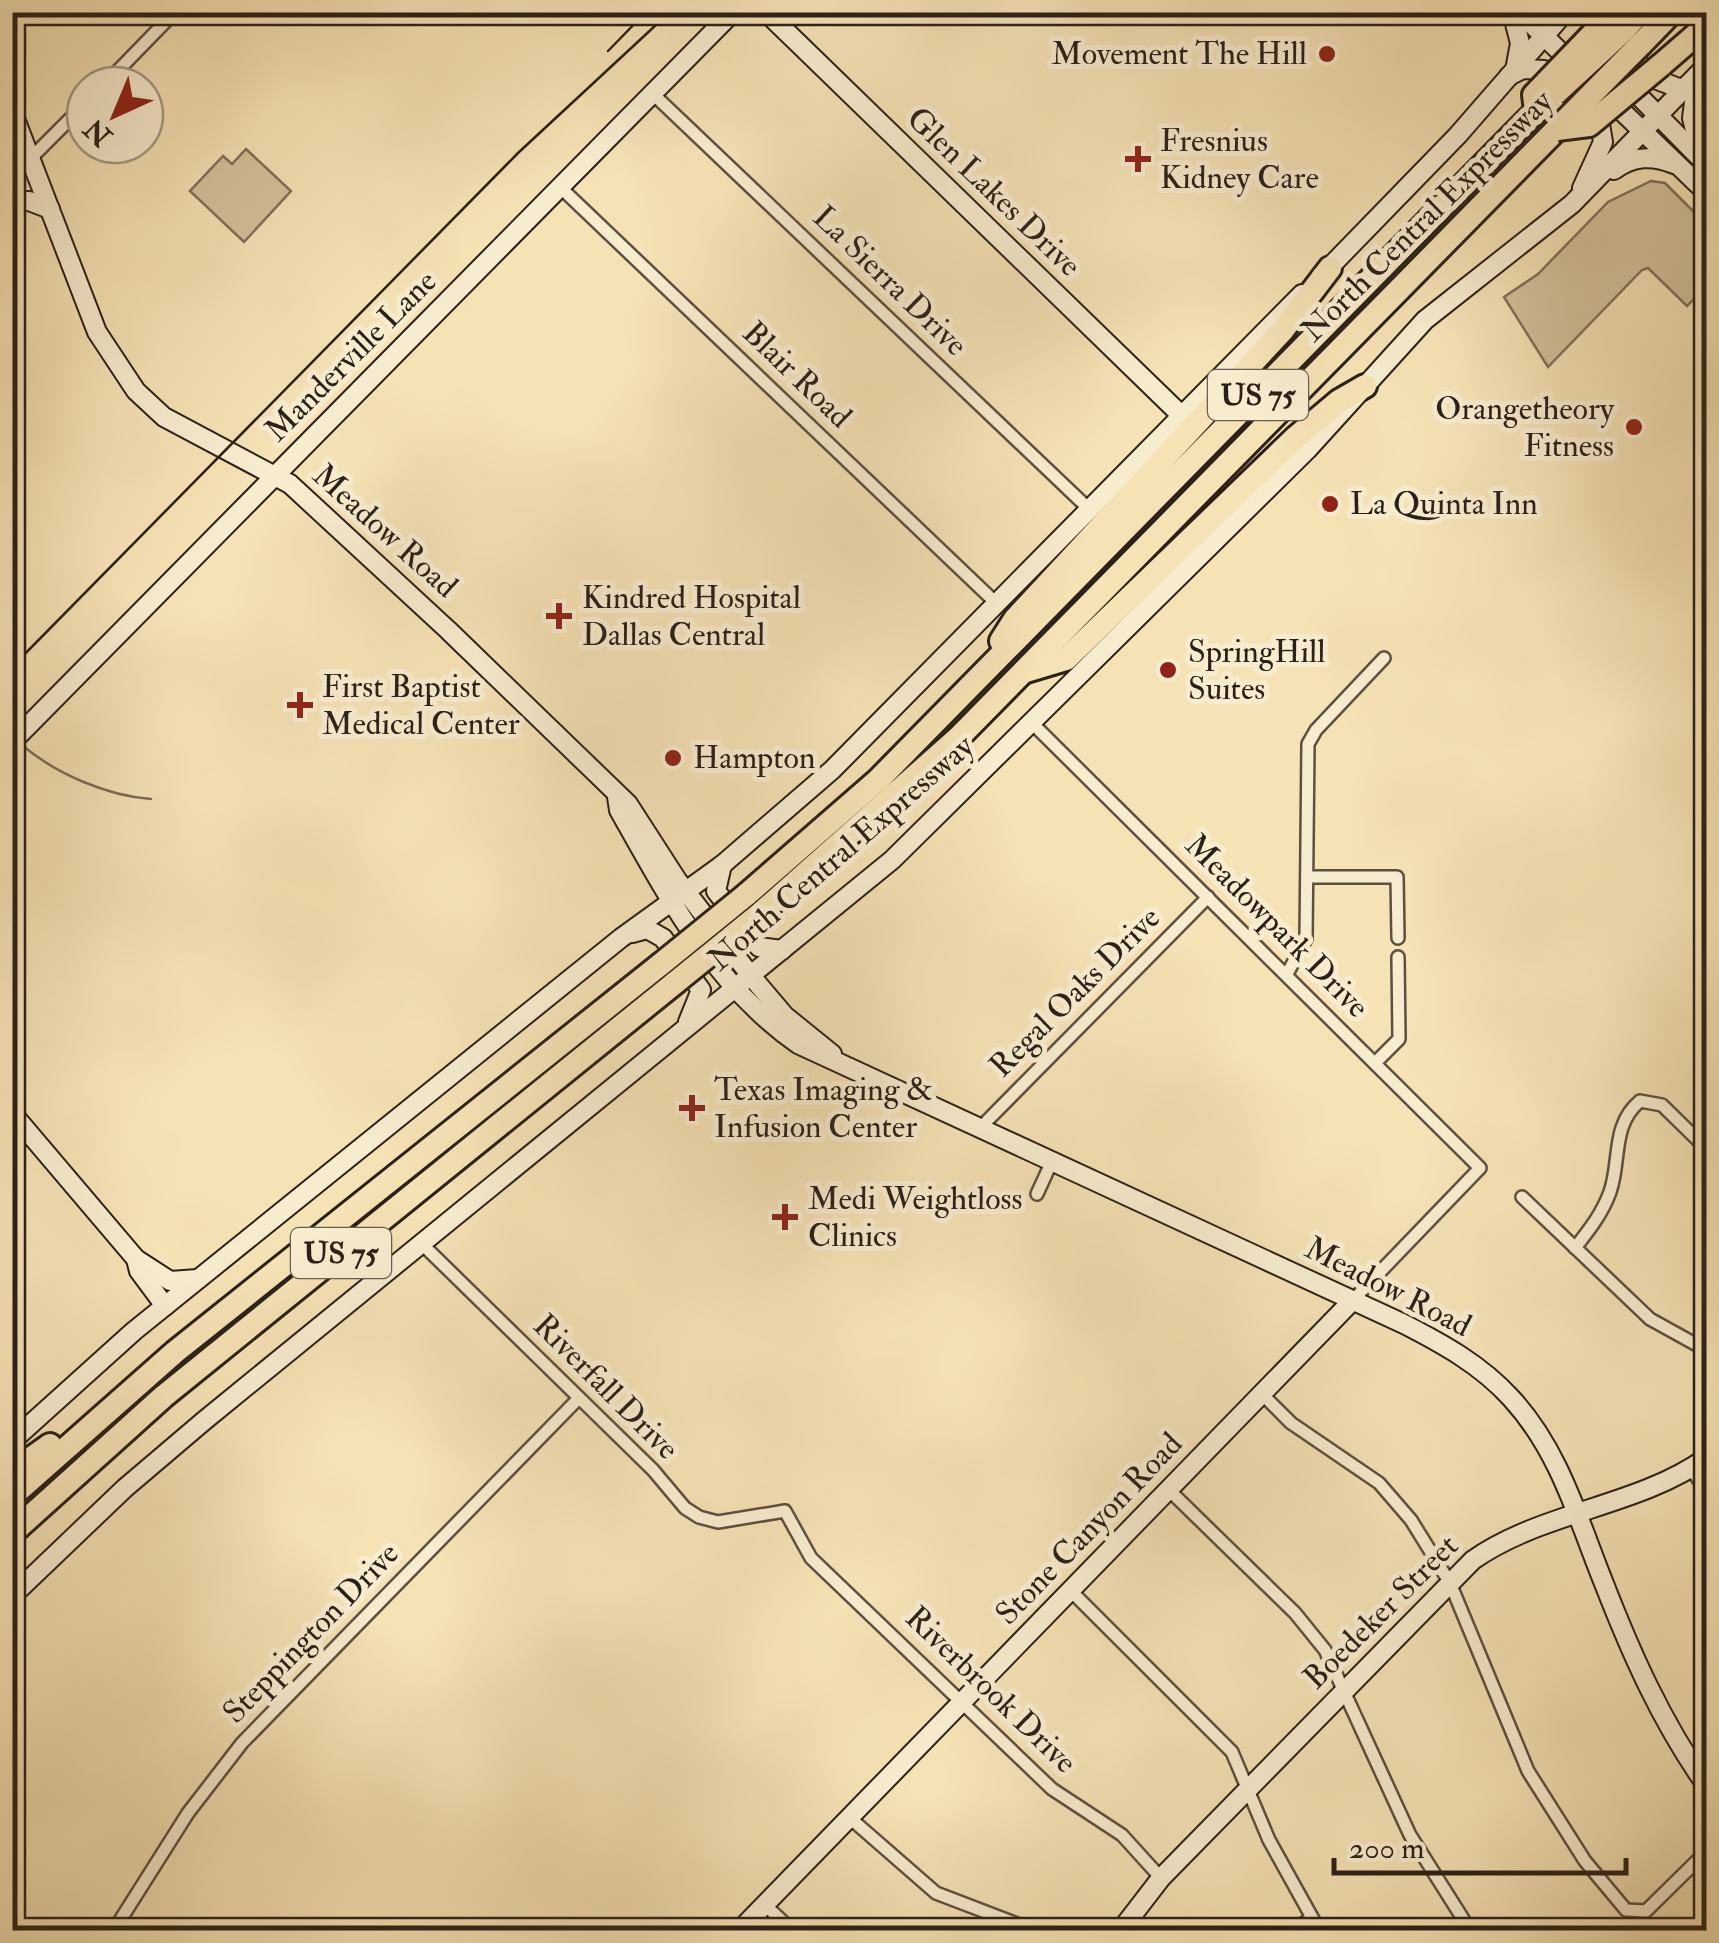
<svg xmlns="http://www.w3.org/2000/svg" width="1719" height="1943" font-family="'IM FELL Double Pica',serif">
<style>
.green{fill:#d3c19a;stroke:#7f705a;stroke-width:2.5}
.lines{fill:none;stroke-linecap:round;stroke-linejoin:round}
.stream{stroke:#7b6d57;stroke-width:2.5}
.street-casing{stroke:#5e5040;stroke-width:16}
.secondary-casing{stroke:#2b2019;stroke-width:22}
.highway-casing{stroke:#2b2019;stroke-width:28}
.street{stroke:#f8eccf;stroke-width:11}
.secondary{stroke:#f8eccf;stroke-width:18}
.highway{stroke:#f5e2b5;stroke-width:22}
.tram{stroke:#2b2019;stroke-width:2.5}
.highway-bridge-casing{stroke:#2b2019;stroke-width:28;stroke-linecap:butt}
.highway-bridge{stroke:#f5e2b5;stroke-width:22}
.poi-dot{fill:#8f2418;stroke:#f8eccf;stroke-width:4}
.labels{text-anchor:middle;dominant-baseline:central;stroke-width:10;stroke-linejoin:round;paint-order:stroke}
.shield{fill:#f8eccf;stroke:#685d50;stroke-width:2.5}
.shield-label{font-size:30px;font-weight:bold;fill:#2b2019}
.poi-label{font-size:32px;fill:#2b2019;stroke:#f8eccf;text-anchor:start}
.street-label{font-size:32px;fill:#2b2019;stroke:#f8eccf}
</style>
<rect width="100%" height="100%" fill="#f5e2b5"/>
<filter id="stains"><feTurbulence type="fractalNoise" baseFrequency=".002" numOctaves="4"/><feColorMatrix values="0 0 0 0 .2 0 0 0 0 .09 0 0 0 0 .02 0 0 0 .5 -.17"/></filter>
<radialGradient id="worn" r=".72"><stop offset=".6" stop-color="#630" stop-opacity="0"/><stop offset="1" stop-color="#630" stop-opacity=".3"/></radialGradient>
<g class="green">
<path d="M 246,149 L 291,191 L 244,242 L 190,191 L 223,156 L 232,164 Z"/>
<path d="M 1651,181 L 1665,183 L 1706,224 L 1706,286 L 1687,306 L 1648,268 L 1642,270 L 1548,367 L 1504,297 L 1538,274 L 1608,202 Z"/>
</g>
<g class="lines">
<path class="stream" d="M 21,744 C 54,773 107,796 151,799"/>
<defs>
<g id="street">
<path d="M 104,85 L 175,12"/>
<path d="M 652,93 L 1089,509"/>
<path d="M 12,177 L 85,104"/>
<path d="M 560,187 L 996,603"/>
<path d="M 1034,725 L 1480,1168 L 1353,1300"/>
<path d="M 1310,877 L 1397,877 L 1398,938"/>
<path d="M 1287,974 L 1306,939 L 1308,744 L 1316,730 L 1384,658"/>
<path d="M 1375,1063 L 1399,1039 L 1398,957"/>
<path d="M 981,1127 L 1208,897"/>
<path d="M 1037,1194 L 1053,1159"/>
<path d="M 1522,1197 L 1650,1319 L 1706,1350"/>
<path d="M 422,1244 L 653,1470 L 685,1508 L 699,1517 L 718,1522 L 785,1511 L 811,1558 L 1052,1789 L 1122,1835 L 1161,1878"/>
<path d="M 1575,1248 C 1589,1230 1602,1214 1610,1192 C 1621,1161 1611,1125 1640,1101 L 1662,1105 L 1706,1148"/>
<path d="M 1262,1394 L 1291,1423 L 1379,1483 L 1411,1520 L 1450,1583 L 1528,1771 L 1585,1861 L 1626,1910 L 1646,1911 L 1706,1852"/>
<path d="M 1691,1469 L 1706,1490"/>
<path d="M 1169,1490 L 1295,1613 L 1325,1650 L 1410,1835 L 1470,1930"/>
<path d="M 1071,1591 L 1232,1752 L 1269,1840 L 1319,1930"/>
<path d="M 850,1818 L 936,1893 L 1033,1930"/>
<path d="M 765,1905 L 792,1930"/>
<path d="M 114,1930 L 188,1813 L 242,1743 L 579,1398"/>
<path d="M 1295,1930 L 1311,1918"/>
</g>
<g id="secondary">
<path d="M 766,12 L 1181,415"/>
<path d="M 1512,12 L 1520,43 L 1516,65"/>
<path d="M 1519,12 L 1576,67"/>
<path d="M 1594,12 L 1596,23 L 1655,79 L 1681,89 L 1692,83"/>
<path d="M 1509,76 L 1523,69 L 1544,70 L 1600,124 L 1603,142 L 1582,188"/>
<path d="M 1697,78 L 1692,118 L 1701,155"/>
<path d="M 1626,83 L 1706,164"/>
<path d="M 1606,96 L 1706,192"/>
<path d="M 12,111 L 97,332 L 136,391 L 164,417 L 290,484 L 448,630 L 628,804 L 677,880 L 751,976 L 785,1016 L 832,1054"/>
<path d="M 1614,170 C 1633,156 1652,155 1674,164"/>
<path d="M 12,201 L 29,201 L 50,209"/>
<path d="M 1321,276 L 1458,135 L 1565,12"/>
<path d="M 12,742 L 733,12"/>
<path d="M 617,797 L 619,810 C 668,897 714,985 798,1044 L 1404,1324 C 1443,1344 1481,1365 1511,1398 C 1559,1450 1577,1516 1603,1581 C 1631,1653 1661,1721 1706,1785"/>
<path d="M 722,865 L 716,891 L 759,947 L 782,950"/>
<path d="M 632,933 L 647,929 L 663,938 L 701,990 L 688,1022"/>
<path d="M 12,1113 L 136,1259 L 139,1271 L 165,1306"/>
<path d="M 136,1259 L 170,1281 L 198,1279"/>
<path d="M 12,1441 L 134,1331 L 621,938 L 722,865 L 832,770 L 1302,294"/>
<path d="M 12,1596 L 125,1488 L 205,1420 L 892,860 L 1308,449 L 1425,320 L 1572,204 L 1706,66"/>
<path d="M 740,1930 L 1353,1300"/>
<path d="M 1121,1930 L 1161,1878 L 1473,1560 C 1543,1511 1637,1507 1706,1458"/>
</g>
<g id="highway">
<path d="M 1623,31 L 1640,12"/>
<path d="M 1640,45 L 1672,12"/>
<path d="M 1661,65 L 1706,26"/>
<path d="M 1001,641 L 1015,619 L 1282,331 L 1330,268"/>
<path d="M 1026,671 L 1066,659 L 1295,438 L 1339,401 L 1365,386"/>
<path d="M 746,895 L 878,780 L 1536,111"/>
<path d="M 761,913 L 959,737 L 1557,129"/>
<path d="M 12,1472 L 50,1445"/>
<path d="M 12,1496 L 175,1352 L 661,964"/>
<path d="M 12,1533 L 164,1396 L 676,982"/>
</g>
</defs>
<use href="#street" class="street-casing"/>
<use href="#secondary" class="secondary-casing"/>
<use href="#highway" class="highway-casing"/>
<use href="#street" class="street"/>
<use href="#secondary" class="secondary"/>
<use href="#highway" class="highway"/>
<g class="tram">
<path d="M 608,51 L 646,12"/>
<path d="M 12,667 L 518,153 L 670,12"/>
</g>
<defs>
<g id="highway-bridge">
<path d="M 1556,93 L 1623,31"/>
<path d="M 1536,111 L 1534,95 L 1609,17"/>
<path d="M 1557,129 L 1589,125 L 1661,65"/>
<path d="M 1557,129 L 1640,45"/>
<path d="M 661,964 L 746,895"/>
<path d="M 676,982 L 761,913"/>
</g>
</defs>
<use href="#highway-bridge" class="highway-bridge-casing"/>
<use href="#highway-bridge" class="highway-bridge"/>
</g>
<g class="poi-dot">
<circle cx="1327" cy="54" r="10"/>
<path d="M1133 144h10v10h10v10h-10v10h-10v-10h-10v-10h10z"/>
<circle cx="1634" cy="427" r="10"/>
<circle cx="1330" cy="504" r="10"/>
<path d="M554 601h10v10h10v10h-10v10h-10v-10h-10v-10h10z"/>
<circle cx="1168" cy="670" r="10"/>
<path d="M295 690h10v10h10v10h-10v10h-10v-10h-10v-10h10z"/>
<circle cx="673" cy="758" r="10"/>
<path d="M687 1093h10v10h10v10h-10v10h-10v-10h-10v-10h10z"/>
<path d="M780 1202h10v10h10v10h-10v10h-10v-10h-10v-10h10z"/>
</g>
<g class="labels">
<g class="shield">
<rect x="1208" y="370" width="100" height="50" rx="8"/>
<rect x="291" y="1228" width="100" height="50" rx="8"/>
</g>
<g class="shield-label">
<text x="1258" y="395">US 75</text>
<text x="341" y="1253">US 75</text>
</g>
<g class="poi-label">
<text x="1307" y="54" text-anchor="end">Movement The Hill</text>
<text x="1160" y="141">Fresnius<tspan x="1160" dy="37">Kidney Care</tspan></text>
<text x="1614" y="409" text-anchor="end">Orangetheory<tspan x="1614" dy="37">Fitness</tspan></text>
<text x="1350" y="504">La Quinta Inn</text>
<text x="582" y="598">Kindred Hospital<tspan x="582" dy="37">Dallas Central</tspan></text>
<text x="1188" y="652">SpringHill<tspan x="1188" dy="37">Suites</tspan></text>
<text x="322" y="687">First Baptist<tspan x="322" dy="37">Medical Center</tspan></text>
<text x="693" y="758">Hampton</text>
<text x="714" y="1090">Texas Imaging &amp;<tspan x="714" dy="37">Infusion Center</tspan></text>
<text x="808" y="1199">Medi Weightloss<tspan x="808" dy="37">Clinics</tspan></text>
</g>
<g class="street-label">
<text transform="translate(994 192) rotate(44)">Glen Lakes Drive</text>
<text transform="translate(1427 216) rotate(-45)">North Central Expressway</text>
<text transform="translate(890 281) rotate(44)">La Sierra Drive</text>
<text transform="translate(351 356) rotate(-45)">Manderville Lane</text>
<text transform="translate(797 375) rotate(44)">Blair Road</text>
<text transform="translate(385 531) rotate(42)">Meadow Road</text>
<text transform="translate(841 853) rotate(-41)">North Central Expressway</text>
<text transform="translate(1277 926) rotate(45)">Meadowpark Drive</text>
<text transform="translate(1075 992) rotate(-45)">Regal Oaks Drive</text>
<text transform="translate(1388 1287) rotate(27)">Meadow Road</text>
<text transform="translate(606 1387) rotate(45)">Riverfall Drive</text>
<text transform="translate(1089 1529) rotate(-46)">Stone Canyon Road</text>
<text transform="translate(1381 1612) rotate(-45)">Boedeker Street</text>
<text transform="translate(311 1633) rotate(-46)">Steppington Drive</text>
<text transform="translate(991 1690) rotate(44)">Riverbrook Drive</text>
</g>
</g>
<rect width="1719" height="1943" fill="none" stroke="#f5e2b5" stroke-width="50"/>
<rect x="15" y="15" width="1689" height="1913" fill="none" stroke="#2b2019" stroke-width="5"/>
<rect x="25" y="25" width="1669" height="1893" fill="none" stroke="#2b2019" stroke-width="2.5"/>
<g transform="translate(115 115) rotate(224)"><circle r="48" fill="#f8eccf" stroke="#a69a86" stroke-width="2.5"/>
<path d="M0-8L18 38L0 25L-18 38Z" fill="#8f2418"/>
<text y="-15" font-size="28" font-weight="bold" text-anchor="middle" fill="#2b2019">N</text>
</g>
<path d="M1334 1858v15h292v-15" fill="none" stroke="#2b2019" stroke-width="5"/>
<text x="1349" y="1858" font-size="30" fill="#2b2019" stroke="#f8eccf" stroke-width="8" paint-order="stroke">200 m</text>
<rect width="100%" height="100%" filter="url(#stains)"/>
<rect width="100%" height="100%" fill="url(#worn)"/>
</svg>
